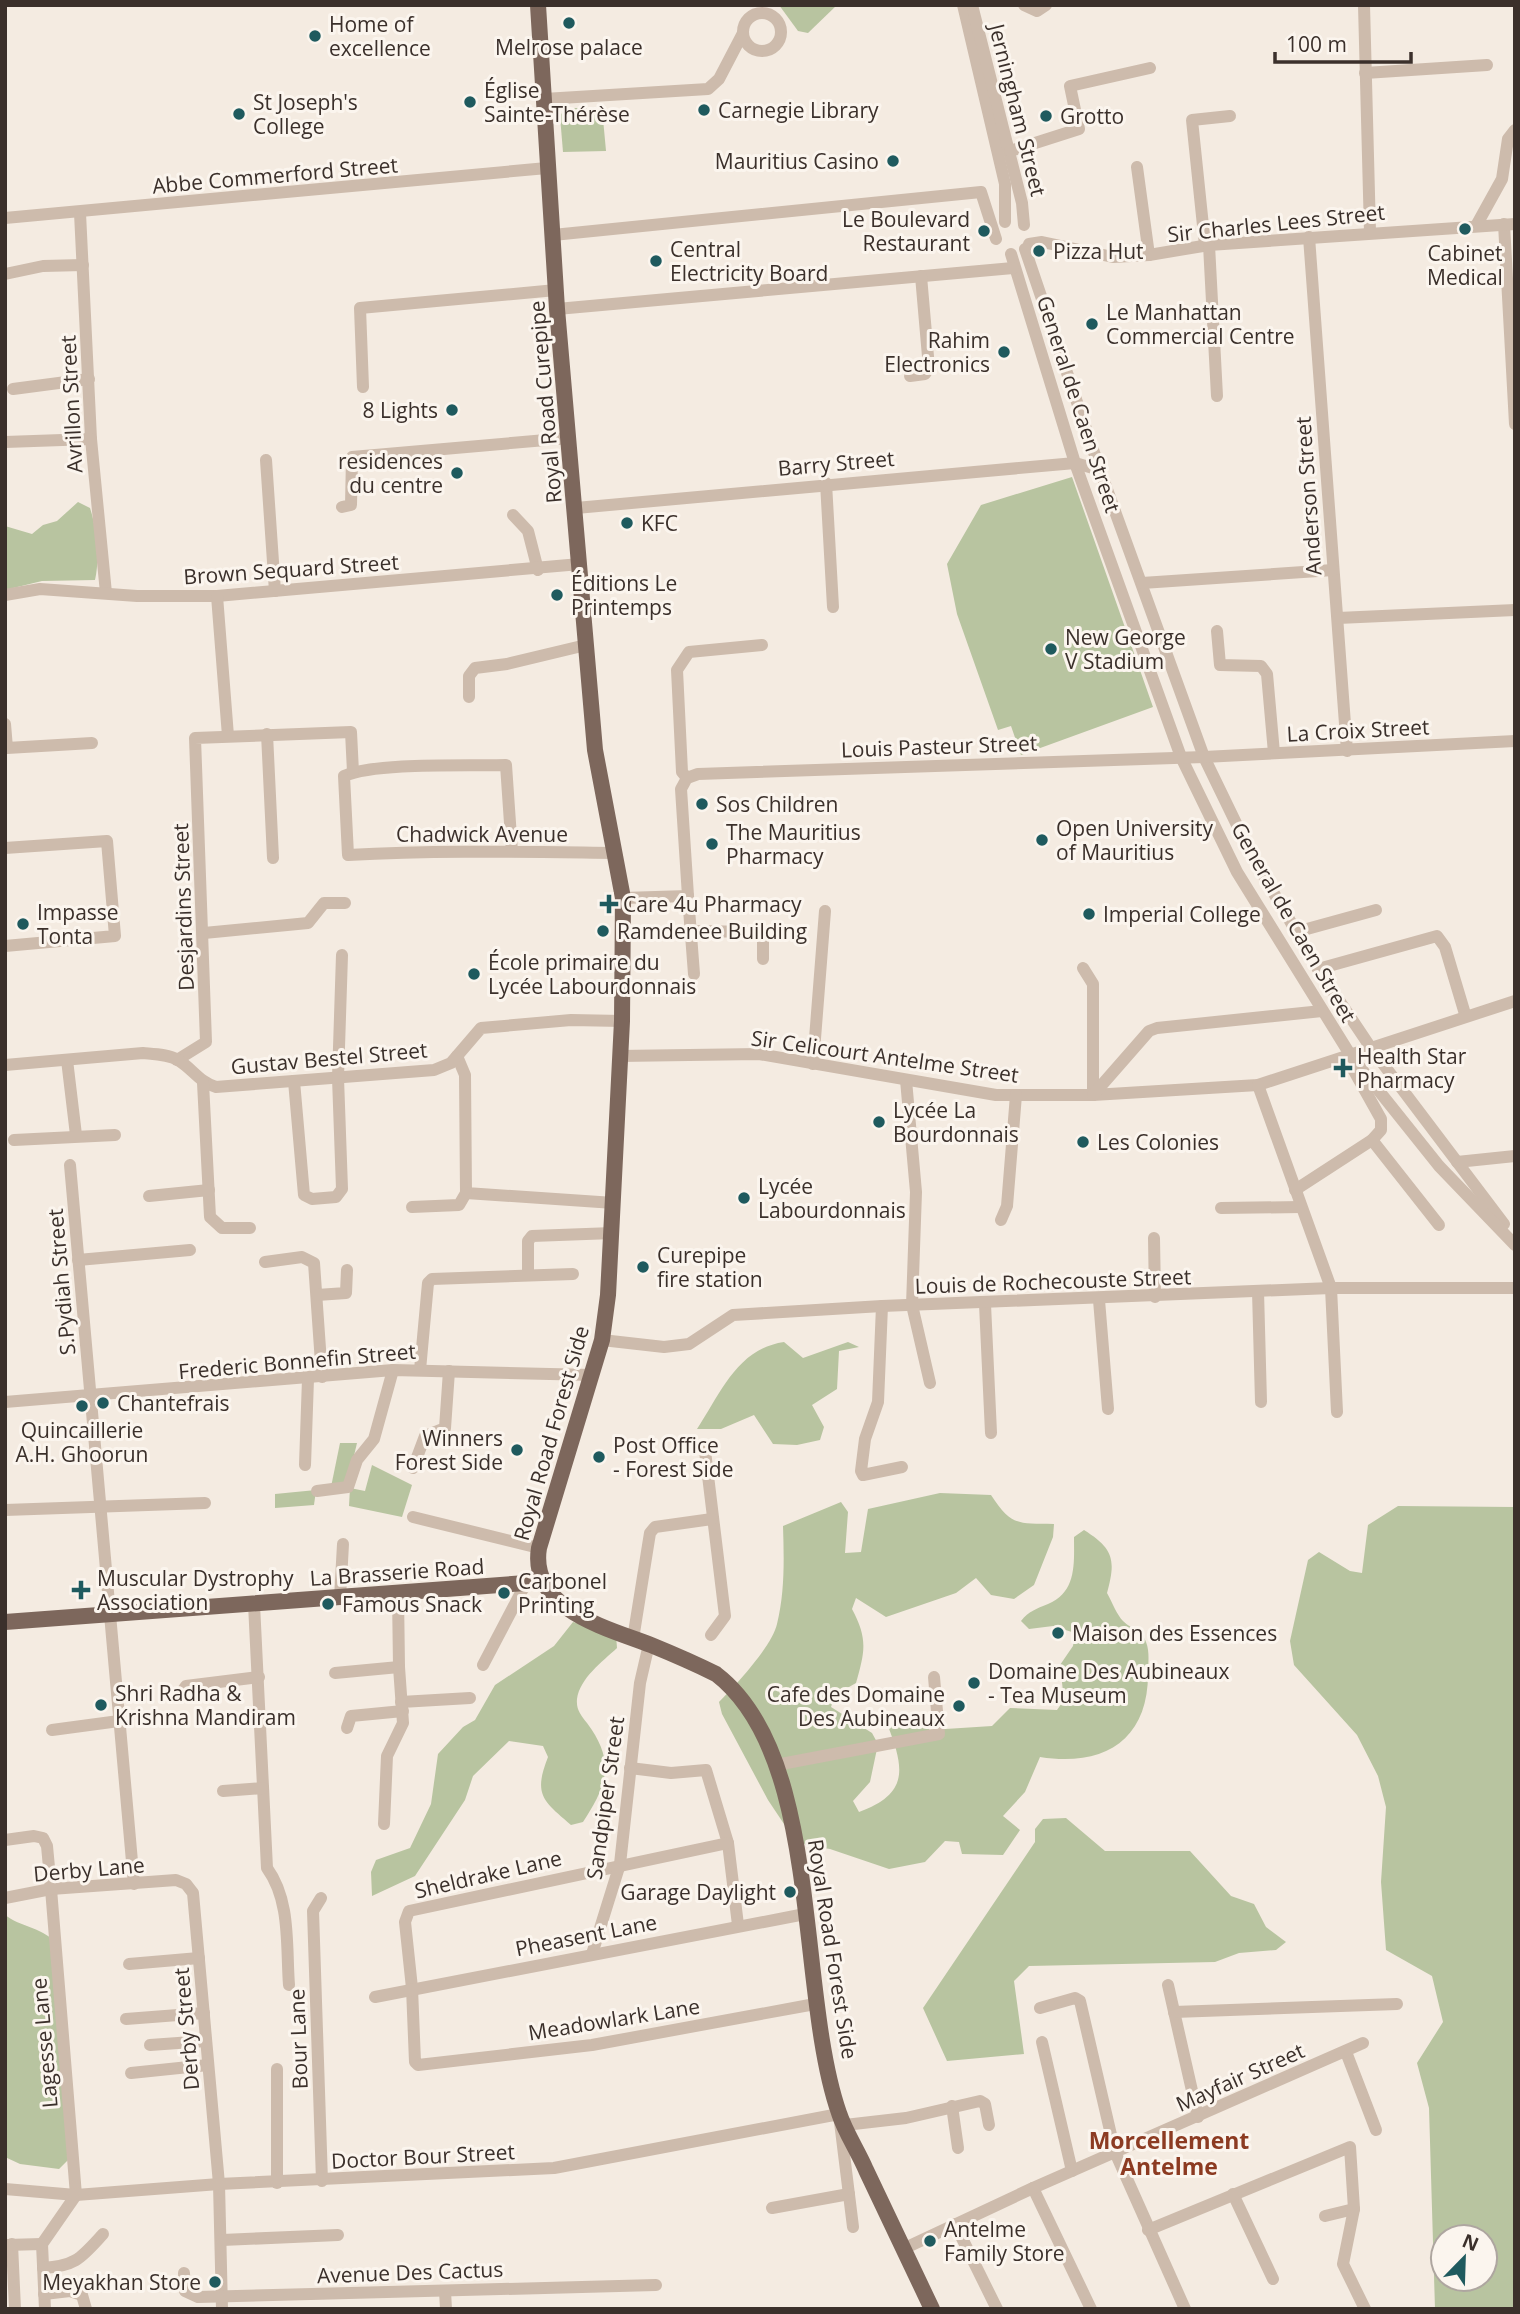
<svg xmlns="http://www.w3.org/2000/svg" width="1520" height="2314" font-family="'Open Sans',sans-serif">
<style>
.green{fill:#b8c4a0;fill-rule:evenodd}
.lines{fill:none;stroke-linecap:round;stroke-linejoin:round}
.minor{stroke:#cdbbac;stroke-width:12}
.major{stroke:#7d675c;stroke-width:16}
.poi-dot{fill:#1f5a5e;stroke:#fbf5ee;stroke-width:2.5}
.labels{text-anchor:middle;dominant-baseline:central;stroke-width:6;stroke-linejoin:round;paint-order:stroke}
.poi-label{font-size:21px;fill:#3b302b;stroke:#fbf5ee;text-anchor:start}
.street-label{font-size:21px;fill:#3b302b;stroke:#fbf5ee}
.neighbourhood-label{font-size:23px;font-weight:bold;fill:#8c3b22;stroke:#fbf5ee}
</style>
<rect width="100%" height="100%" fill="#f4ebe1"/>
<g class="green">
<path d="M 779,5 L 837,5 L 808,33 L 798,31 Z"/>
<path d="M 565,108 L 602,108 L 606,151 L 563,152 L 560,116 Z"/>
<path d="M 1072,477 L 1153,707 L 1021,755 L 1011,726 L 998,730 L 957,614 L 947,564 L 981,505 Z"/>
<path d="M 78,502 L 90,508 C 97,530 100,557 95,580 L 42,581 L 5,590 L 5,526 L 32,534 L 43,525 L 57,521 Z"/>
<path d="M 784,1342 L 803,1358 L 848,1342 L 859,1347 L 839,1351 L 837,1389 L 812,1405 L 824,1427 L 820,1440 L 797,1445 L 773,1444 L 754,1415 L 721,1429 L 697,1429 C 721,1393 737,1349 784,1342 Z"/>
<path d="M 340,1443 L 357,1443 L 347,1485 L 331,1487 Z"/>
<path d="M 372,1465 L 412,1485 L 402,1517 L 349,1506 L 350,1488 L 365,1491 Z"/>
<path d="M 316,1490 L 314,1505 L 275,1508 L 275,1494 Z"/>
<path d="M 940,1493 L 991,1495 C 1012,1527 1018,1523 1054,1524 L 1053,1537 L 1034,1585 L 1014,1599 L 991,1595 L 976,1578 L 956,1593 L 886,1617 L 856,1598 L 852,1609 C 868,1639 865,1651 856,1683 L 835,1695 L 831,1707 L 872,1733 L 878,1744 L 870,1782 L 853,1801 L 859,1812 C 908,1794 905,1770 888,1726 L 896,1716 L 907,1713 L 930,1730 L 992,1726 L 1010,1708 L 1057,1710 L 1064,1700 L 1060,1665 L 1073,1646 L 1075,1633 L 1053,1626 L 1029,1629 L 1021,1621 C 1029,1611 1036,1609 1048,1604 C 1077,1592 1074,1563 1074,1537 L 1084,1530 C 1114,1549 1116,1560 1107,1593 C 1112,1602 1117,1615 1123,1621 C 1132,1630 1142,1629 1146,1642 C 1150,1652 1148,1664 1148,1674 C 1148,1741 1103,1767 1040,1757 L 1025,1792 L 1003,1816 L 1020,1830 L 1003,1855 L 962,1854 L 959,1842 L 945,1841 L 925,1862 L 889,1869 L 830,1849 L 806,1845 L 788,1830 L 768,1800 L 722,1714 L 719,1702 C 736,1685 772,1646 777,1624 C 785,1592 784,1558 783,1526 L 841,1502 L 848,1512 L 845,1553 L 861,1552 L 868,1509 Z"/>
<path d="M 1398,1506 L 1515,1507 L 1515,2309 L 1435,2309 L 1429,2108 L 1417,2063 L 1443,2022 L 1432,1976 L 1386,1950 L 1381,1882 L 1386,1807 L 1378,1776 L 1357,1735 L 1294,1665 L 1290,1641 L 1308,1560 L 1319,1552 L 1350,1571 L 1362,1573 L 1368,1525 ZM 1443,2237 L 1485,2237 L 1485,2279 L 1443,2279 Z"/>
<path d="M 573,1622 L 616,1635 L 617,1648 C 602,1662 580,1678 577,1699 C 576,1710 581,1715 587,1723 C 616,1762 607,1785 583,1822 L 571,1825 C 543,1801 533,1795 548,1757 L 543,1746 L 509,1741 L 473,1776 L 465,1800 L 415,1876 L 372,1896 L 371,1872 L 376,1860 L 410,1848 L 431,1804 L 438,1754 L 463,1727 L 475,1720 L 495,1685 L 554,1646 Z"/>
<path d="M 1066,1818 L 1105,1851 L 1190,1851 L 1231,1896 L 1254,1904 L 1266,1927 L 1286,1942 L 1276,1950 L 1239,1953 L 1215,1962 L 1029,1966 L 1014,1981 L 1024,2054 L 947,2061 L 923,2008 L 1035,1842 L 1035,1829 L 1043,1819 Z"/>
<path d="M 5,1915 C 21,1927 40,1927 54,1941 L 70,2158 L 59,2169 L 20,2164 L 5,2157 Z"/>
</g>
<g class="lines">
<g class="minor">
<path d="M 963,5 L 1005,184 L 1005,222"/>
<path d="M 972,5 L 1022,203 L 1024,225"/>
<path d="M 1024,5 L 1037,11 L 1046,5"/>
<path d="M 1364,5 L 1370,232"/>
<circle cx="762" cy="32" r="19"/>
<path d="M 1365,73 L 1487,65"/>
<path d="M 544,99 L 708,89 L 719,79 L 743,33"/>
<path d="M 1010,151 L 1079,129 L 1070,86 L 1150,68"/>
<path d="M 1137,167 L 1149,255"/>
<path d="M 80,213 L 91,439 L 106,593"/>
<path d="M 5,218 L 547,168"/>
<path d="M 1504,224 L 1515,424"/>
<path d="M 1476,226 L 1502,179 L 1508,139 L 1515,130"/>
<path d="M 553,235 L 981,192 L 996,239"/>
<path d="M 1309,237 L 1347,751"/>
<path d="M 1029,244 L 1042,242 L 1113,257 L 1149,255 L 1209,245 L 1515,224"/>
<path d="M 1205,245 L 1192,120 L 1230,116"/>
<path d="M 1209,245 L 1217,396"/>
<path d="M 1025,249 L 1100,470 L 1204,757 L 1251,854 L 1318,969 L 1371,1048 L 1504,1224"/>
<path d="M 1011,254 L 1075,463 L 1181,757 L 1237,872 L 1351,1056 L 1439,1166 L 1515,1245"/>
<path d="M 5,274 L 43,266 L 83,265"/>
<path d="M 557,309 L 1013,268"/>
<path d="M 910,376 L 925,374 L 929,368 L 921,276"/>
<path d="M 363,387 L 360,308 L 556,290"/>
<path d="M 13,389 L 89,379"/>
<path d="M 5,442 L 91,439"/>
<path d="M 266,460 L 275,591"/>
<path d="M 826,483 L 833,607"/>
<path d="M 342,507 L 351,505 L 352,457 L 569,438"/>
<path d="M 576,508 L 1075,463 L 1100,470"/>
<path d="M 513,515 L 528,531 L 538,570"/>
<path d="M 1142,583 L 1333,570"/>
<path d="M 5,595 L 40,589 L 137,596 L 217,596 L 580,564"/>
<path d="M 217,596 L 228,736"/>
<path d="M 1338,618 L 1515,610"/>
<path d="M 1217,631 L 1220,665 L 1261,666 L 1267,674 L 1274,753"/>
<path d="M 469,697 L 469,676 L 475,668 L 507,664 L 586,645"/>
<path d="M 5,724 L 7,748 L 92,743"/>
<path d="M 267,734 L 273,858"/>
<path d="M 687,778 L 682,772 L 677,670 L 689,652 L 762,645"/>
<path d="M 5,848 L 107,841 L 115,936 L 5,946"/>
<path d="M 512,852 L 506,765 C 467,766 376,762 344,776 L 348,855 C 437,850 527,852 616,853"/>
<path d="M 688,896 L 694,974"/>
<path d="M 623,898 L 688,896 L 681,789 L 687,778 L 698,774 L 1204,757 L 1515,741"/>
<path d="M 691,931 L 758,932 L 763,937 L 763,959"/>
<path d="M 1296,932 L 1376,910"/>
<path d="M 204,933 L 308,923 L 324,903 L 345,903"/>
<path d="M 1083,968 L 1093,984 L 1093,1095"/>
<path d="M 1318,969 L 1437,936 L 1445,947 L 1465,1014"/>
<path d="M 457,1056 L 465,1075 L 466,1193 L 614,1203"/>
<path d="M 619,1056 L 759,1054 L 996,1095 L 1093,1095 L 1258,1085 L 1515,1001"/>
<path d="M 67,1060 L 76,1135"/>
<path d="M 177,1060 L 206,1042 L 195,738 L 351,732 L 353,772"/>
<path d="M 813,1064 L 825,911"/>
<path d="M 5,1065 L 143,1053 C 155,1054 168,1054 178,1060 C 193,1069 199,1082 216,1087 L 434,1070 L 451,1063 L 481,1028 L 571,1020 L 622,1021"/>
<path d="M 906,1080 L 916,1192 L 912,1305 L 930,1383"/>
<path d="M 294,1081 L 304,1195 L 312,1199 L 336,1197 L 342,1189 L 338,1078 L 342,955"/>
<path d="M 203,1083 L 210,1217 L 222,1228 L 250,1228"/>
<path d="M 1258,1085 L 1331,1288 L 1337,1412"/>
<path d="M 1093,1095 L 1149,1031 L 1157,1028 L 1322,1011"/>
<path d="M 14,1140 L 115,1135"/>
<path d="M 1372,1140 L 1439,1225"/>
<path d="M 1457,1162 L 1515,1156"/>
<path d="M 70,1165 L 134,1884"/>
<path d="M 1295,1190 L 1372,1140 L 1381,1130 L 1381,1119 L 1353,1069"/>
<path d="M 149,1196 L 209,1190"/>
<path d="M 412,1207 L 459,1205 L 466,1193"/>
<path d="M 1221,1208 L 1301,1207"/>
<path d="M 1001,1220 L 1007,1206 L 1016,1095"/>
<path d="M 1154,1238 L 1155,1297"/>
<path d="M 78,1260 L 190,1250"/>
<path d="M 265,1262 L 302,1257 L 314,1263 L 322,1377"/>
<path d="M 528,1275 L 528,1241 L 532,1236 L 613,1233"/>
<path d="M 1258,1291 L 1261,1402"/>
<path d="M 317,1295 L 346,1293 L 347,1270"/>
<path d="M 1099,1300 L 1108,1409"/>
<path d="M 985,1304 L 991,1433"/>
<path d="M 882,1306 L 878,1402 L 865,1439 L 861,1471 L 863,1475 L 902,1467"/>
<path d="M 602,1340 L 664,1347 L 689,1344 L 733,1315 L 882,1306 L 1331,1288 L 1515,1288"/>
<path d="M 420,1370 L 428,1283 L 432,1279 L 573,1274"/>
<path d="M 5,1402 L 393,1370 L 592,1375"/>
<path d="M 705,1451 L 725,1616 L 711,1635"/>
<path d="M 305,1465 L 308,1379"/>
<path d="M 413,1468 L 425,1436 L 445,1428 L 449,1371"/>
<path d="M 317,1491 L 348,1487 L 357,1460 L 374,1439 L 393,1370"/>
<path d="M 5,1510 L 205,1503"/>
<path d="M 413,1517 L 539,1548"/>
<path d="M 340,1598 L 343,1544"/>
<path d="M 254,1604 L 267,1868 C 291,1901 286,1946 289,1985"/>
<path d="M 633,1639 L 650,1533 L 655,1527 L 712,1519"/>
<path d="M 483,1665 L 526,1583"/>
<path d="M 335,1673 L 399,1667"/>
<path d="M 181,1693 L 186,1686 L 259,1677"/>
<path d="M 401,1702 L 470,1698"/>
<path d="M 347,1728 L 351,1716 L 403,1711"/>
<path d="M 52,1730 L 119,1721"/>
<path d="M 776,1765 L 939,1734 L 934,1677"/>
<path d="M 630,1768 L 671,1773 L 706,1770 L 728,1843 L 738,1925"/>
<path d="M 223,1791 L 263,1788"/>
<path d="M 384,1824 L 387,1756 L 403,1723 L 399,1667 L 398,1594"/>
<path d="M 5,1840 L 34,1836 L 43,1838 L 47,1846 L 51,1889 L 76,2195 L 42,2244 L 45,2309"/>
<path d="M 728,1843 L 409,1911 L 405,1922 L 412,1988 L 415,2062 L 418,2065 L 592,2045 L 815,2004"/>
<path d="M 5,1898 L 51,1889 L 176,1880 L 186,1884 L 193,1893 L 219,2184 L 222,2309"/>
<path d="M 321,1898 L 313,1911 L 322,2181"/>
<path d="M 592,1954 L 620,1864 L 640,1683 L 649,1644"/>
<path d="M 129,1964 L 199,1958"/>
<path d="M 1168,1985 L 1198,2117"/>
<path d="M 375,1997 L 805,1914"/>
<path d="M 1040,2008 L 1075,1998 L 1080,2001 L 1115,2152 L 1185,2309"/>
<path d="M 1174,2012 L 1397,2004"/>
<path d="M 126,2019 L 204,2013"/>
<path d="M 1042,2042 L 1072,2171"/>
<path d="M 150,2045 L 206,2041"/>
<path d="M 1346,2052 L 1376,2130"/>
<path d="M 131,2073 L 208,2065"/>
<path d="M 952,2106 L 958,2148"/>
<path d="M 845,2125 L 906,2118 L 980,2101 L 985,2104 L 989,2125"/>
<path d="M 277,2183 L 277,2069"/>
<path d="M 1033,2188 L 1091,2309"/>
<path d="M 5,2189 L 76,2195 L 219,2184 L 554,2168 L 839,2114 L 853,2227"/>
<path d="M 1233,2194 L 1273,2279"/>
<path d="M 772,2208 L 849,2194"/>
<path d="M 1325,2216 L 1354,2209"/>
<path d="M 955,2224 L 997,2309"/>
<path d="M 1148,2230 L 1350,2147 L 1354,2209 L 1343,2264 L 1365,2309"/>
<path d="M 222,2240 L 338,2235"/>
<path d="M 12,2244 L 15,2309"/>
<path d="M 6,2245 L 42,2244"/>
<path d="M 903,2249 L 1033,2188 L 1363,2043"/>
<path d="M 43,2268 C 76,2266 81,2258 103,2234"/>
<path d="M 184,2273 L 185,2291 L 198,2297 L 656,2285"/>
<path d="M 445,2291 L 446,2309"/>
<path d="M 44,2294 L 70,2291 L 82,2295 L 86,2309"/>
</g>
<g class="major">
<path d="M 538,5 L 557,309 L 595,750 L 623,898 L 622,1021 L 608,1295 L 602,1340 L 539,1548 C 529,1609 607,1628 651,1645 C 673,1654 694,1663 716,1674 C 823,1756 796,1989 839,2113 C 845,2132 858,2151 866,2170 C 888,2216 910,2263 932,2309"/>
<path d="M 5,1622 L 526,1583 L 540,1579"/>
</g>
</g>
<g class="poi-dot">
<circle cx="569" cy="23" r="7"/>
<circle cx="315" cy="36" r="7"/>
<circle cx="470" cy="102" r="7"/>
<circle cx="704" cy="110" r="7"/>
<circle cx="239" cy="114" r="7"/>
<circle cx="1046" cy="116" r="7"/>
<circle cx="893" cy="161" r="7"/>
<circle cx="1465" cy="229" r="7"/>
<circle cx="984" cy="231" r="7"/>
<circle cx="1039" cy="251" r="7"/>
<circle cx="656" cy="261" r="7"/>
<circle cx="1092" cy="324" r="7"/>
<circle cx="1004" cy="352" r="7"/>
<circle cx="452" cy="410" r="7"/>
<circle cx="457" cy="473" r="7"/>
<circle cx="627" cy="523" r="7"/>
<circle cx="557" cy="595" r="7"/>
<circle cx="1051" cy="649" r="7"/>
<circle cx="702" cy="804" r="7"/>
<circle cx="1042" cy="840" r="7"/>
<circle cx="712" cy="844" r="7"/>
<path d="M605.5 893.5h7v7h7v7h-7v7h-7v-7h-7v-7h7z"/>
<circle cx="1089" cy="914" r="7"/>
<circle cx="23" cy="924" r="7"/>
<circle cx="603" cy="931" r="7"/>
<circle cx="474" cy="974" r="7"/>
<path d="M1339.5 1057.5h7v7h7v7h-7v7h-7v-7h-7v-7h7z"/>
<circle cx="879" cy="1122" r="7"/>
<circle cx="1083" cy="1142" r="7"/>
<circle cx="744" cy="1198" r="7"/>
<circle cx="643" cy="1267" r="7"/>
<circle cx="103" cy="1403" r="7"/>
<circle cx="82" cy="1406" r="7"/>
<circle cx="517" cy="1450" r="7"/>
<circle cx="599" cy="1457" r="7"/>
<path d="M77.5 1579.5h7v7h7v7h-7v7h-7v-7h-7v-7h7z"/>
<circle cx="504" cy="1593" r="7"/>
<circle cx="328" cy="1604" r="7"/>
<circle cx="1058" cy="1633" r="7"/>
<circle cx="974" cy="1683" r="7"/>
<circle cx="101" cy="1705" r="7"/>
<circle cx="959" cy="1706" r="7"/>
<circle cx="790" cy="1892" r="7"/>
<circle cx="930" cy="2241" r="7"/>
<circle cx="215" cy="2282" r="7"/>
</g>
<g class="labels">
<g class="poi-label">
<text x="329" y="24">Home of<tspan x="329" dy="24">excellence</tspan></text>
<text x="569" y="47" text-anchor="middle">Melrose palace</text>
<text x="484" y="90">Église<tspan x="484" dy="24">Sainte-Thérèse</tspan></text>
<text x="253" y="102">St Joseph's<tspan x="253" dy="24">College</tspan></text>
<text x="718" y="110">Carnegie Library</text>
<text x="1060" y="116">Grotto</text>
<text x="879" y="161" text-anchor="end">Mauritius Casino</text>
<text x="970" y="219" text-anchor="end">Le Boulevard<tspan x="970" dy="24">Restaurant</tspan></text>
<text x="670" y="249">Central<tspan x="670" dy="24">Electricity Board</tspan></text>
<text x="1053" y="251">Pizza Hut</text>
<text x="1465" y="253" text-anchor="middle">Cabinet<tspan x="1465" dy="24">Medical</tspan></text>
<text x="1106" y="312">Le Manhattan<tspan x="1106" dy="24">Commercial Centre</tspan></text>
<text x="990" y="340" text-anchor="end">Rahim<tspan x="990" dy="24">Electronics</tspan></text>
<text x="438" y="410" text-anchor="end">8 Lights</text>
<text x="443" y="461" text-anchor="end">residences<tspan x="443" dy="24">du centre</tspan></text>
<text x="641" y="523">KFC</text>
<text x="571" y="583">Éditions Le<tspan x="571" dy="24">Printemps</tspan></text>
<text x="1065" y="637">New George<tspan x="1065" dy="24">V Stadium</tspan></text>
<text x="716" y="804">Sos Children</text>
<text x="1056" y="828">Open University<tspan x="1056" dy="24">of Mauritius</tspan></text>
<text x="726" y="832">The Mauritius<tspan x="726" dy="24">Pharmacy</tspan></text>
<text x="623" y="904">Care 4u Pharmacy</text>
<text x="37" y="912">Impasse<tspan x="37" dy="24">Tonta</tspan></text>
<text x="1103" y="914">Imperial College</text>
<text x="617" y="931">Ramdenee Building</text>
<text x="488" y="962">École primaire du<tspan x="488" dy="24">Lycée Labourdonnais</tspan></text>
<text x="1357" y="1056">Health Star<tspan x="1357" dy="24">Pharmacy</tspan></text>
<text x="893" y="1110">Lycée La<tspan x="893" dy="24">Bourdonnais</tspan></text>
<text x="1097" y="1142">Les Colonies</text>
<text x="758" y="1186">Lycée<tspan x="758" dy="24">Labourdonnais</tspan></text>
<text x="657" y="1255">Curepipe<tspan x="657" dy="24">fire station</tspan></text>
<text x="117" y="1403">Chantefrais</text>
<text x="82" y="1430" text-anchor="middle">Quincaillerie<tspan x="82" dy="24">A.H. Ghoorun</tspan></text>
<text x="503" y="1438" text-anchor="end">Winners<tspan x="503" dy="24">Forest Side</tspan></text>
<text x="613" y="1445">Post Office<tspan x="613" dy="24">- Forest Side</tspan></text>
<text x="97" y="1578">Muscular Dystrophy<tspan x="97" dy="24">Association</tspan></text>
<text x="518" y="1581">Carbonel<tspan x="518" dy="24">Printing</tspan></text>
<text x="342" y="1604">Famous Snack</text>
<text x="1072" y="1633">Maison des Essences</text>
<text x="988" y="1671">Domaine Des Aubineaux<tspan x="988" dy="24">- Tea Museum</tspan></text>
<text x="115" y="1693">Shri Radha &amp;<tspan x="115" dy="24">Krishna Mandiram</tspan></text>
<text x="945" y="1694" text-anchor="end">Cafe des Domaine<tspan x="945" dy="24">Des Aubineaux</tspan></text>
<text x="776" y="1892" text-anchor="end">Garage Daylight</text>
<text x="944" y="2229">Antelme<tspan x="944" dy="24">Family Store</tspan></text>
<text x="201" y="2282" text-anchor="end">Meyakhan Store</text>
</g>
<g class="street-label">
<text transform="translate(1018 110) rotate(76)">Jerningham Street</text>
<text transform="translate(275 175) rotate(-5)">Abbe Commerford Street</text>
<text transform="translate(1276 223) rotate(-6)">Sir Charles Lees Street</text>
<text transform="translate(545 402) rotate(-95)">Royal Road Curepipe</text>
<text transform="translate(71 404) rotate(-93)">Avrillon Street</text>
<text transform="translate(1079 404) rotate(72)">General de Caen Street</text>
<text transform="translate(836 463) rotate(-5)">Barry Street</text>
<text transform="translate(1308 496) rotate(-94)">Anderson Street</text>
<text transform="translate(291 569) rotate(-4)">Brown Sequard Street</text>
<text transform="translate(1358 730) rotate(-3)">La Croix Street</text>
<text transform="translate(939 746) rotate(-2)">Louis Pasteur Street</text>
<text x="482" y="834">Chadwick Avenue</text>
<text transform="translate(183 907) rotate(-92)">Desjardins Street</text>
<text transform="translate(1294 922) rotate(60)">General de Caen Street</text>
<text transform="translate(885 1056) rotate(8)">Sir Celicourt Antelme Street</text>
<text transform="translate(329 1058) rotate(-5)">Gustav Bestel Street</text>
<text transform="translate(1053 1281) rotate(-2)">Louis de Rochecouste Street</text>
<text transform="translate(61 1282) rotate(-95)">S.Pydiah Street</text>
<text transform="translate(297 1361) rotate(-5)">Frederic Bonnefin Street</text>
<text transform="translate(551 1433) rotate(-74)">Royal Road Forest Side</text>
<text transform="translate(397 1572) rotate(-4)">La Brasserie Road</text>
<text transform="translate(605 1798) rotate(-82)">Sandpiper Street</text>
<text transform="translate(89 1869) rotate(-5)">Derby Lane</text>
<text transform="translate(488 1874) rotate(-13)">Sheldrake Lane</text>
<text transform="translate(586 1935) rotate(-11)">Pheasent Lane</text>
<text transform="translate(833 1949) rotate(81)">Royal Road Forest Side</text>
<text transform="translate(614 2019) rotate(-9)">Meadowlark Lane</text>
<text transform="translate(186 2029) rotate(-95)">Derby Street</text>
<text transform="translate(298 2039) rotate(-92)">Bour Lane</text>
<text transform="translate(44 2043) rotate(-95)">Lagesse Lane</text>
<text transform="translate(1240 2077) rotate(-24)">Mayfair Street</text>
<text transform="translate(423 2156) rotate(-3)">Doctor Bour Street</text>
<text transform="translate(410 2272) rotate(-2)">Avenue Des Cactus</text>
</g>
<g class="neighbourhood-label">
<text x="1169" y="2140">Morcellement<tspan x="1169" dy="26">Antelme</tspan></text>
</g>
</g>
<rect width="1520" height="2314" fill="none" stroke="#3b302b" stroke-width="14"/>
<g transform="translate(1464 2258) rotate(23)"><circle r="33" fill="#fbf5ee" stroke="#aea6a0" stroke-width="2"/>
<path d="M0-5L12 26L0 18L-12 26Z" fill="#1f5a5e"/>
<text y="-10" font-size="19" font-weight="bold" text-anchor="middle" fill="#3b302b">N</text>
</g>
<path d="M1275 52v10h136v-10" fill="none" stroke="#3b302b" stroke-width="3.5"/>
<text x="1286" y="52" font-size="21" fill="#3b302b" stroke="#fbf5ee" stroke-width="5" paint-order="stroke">100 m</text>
</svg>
